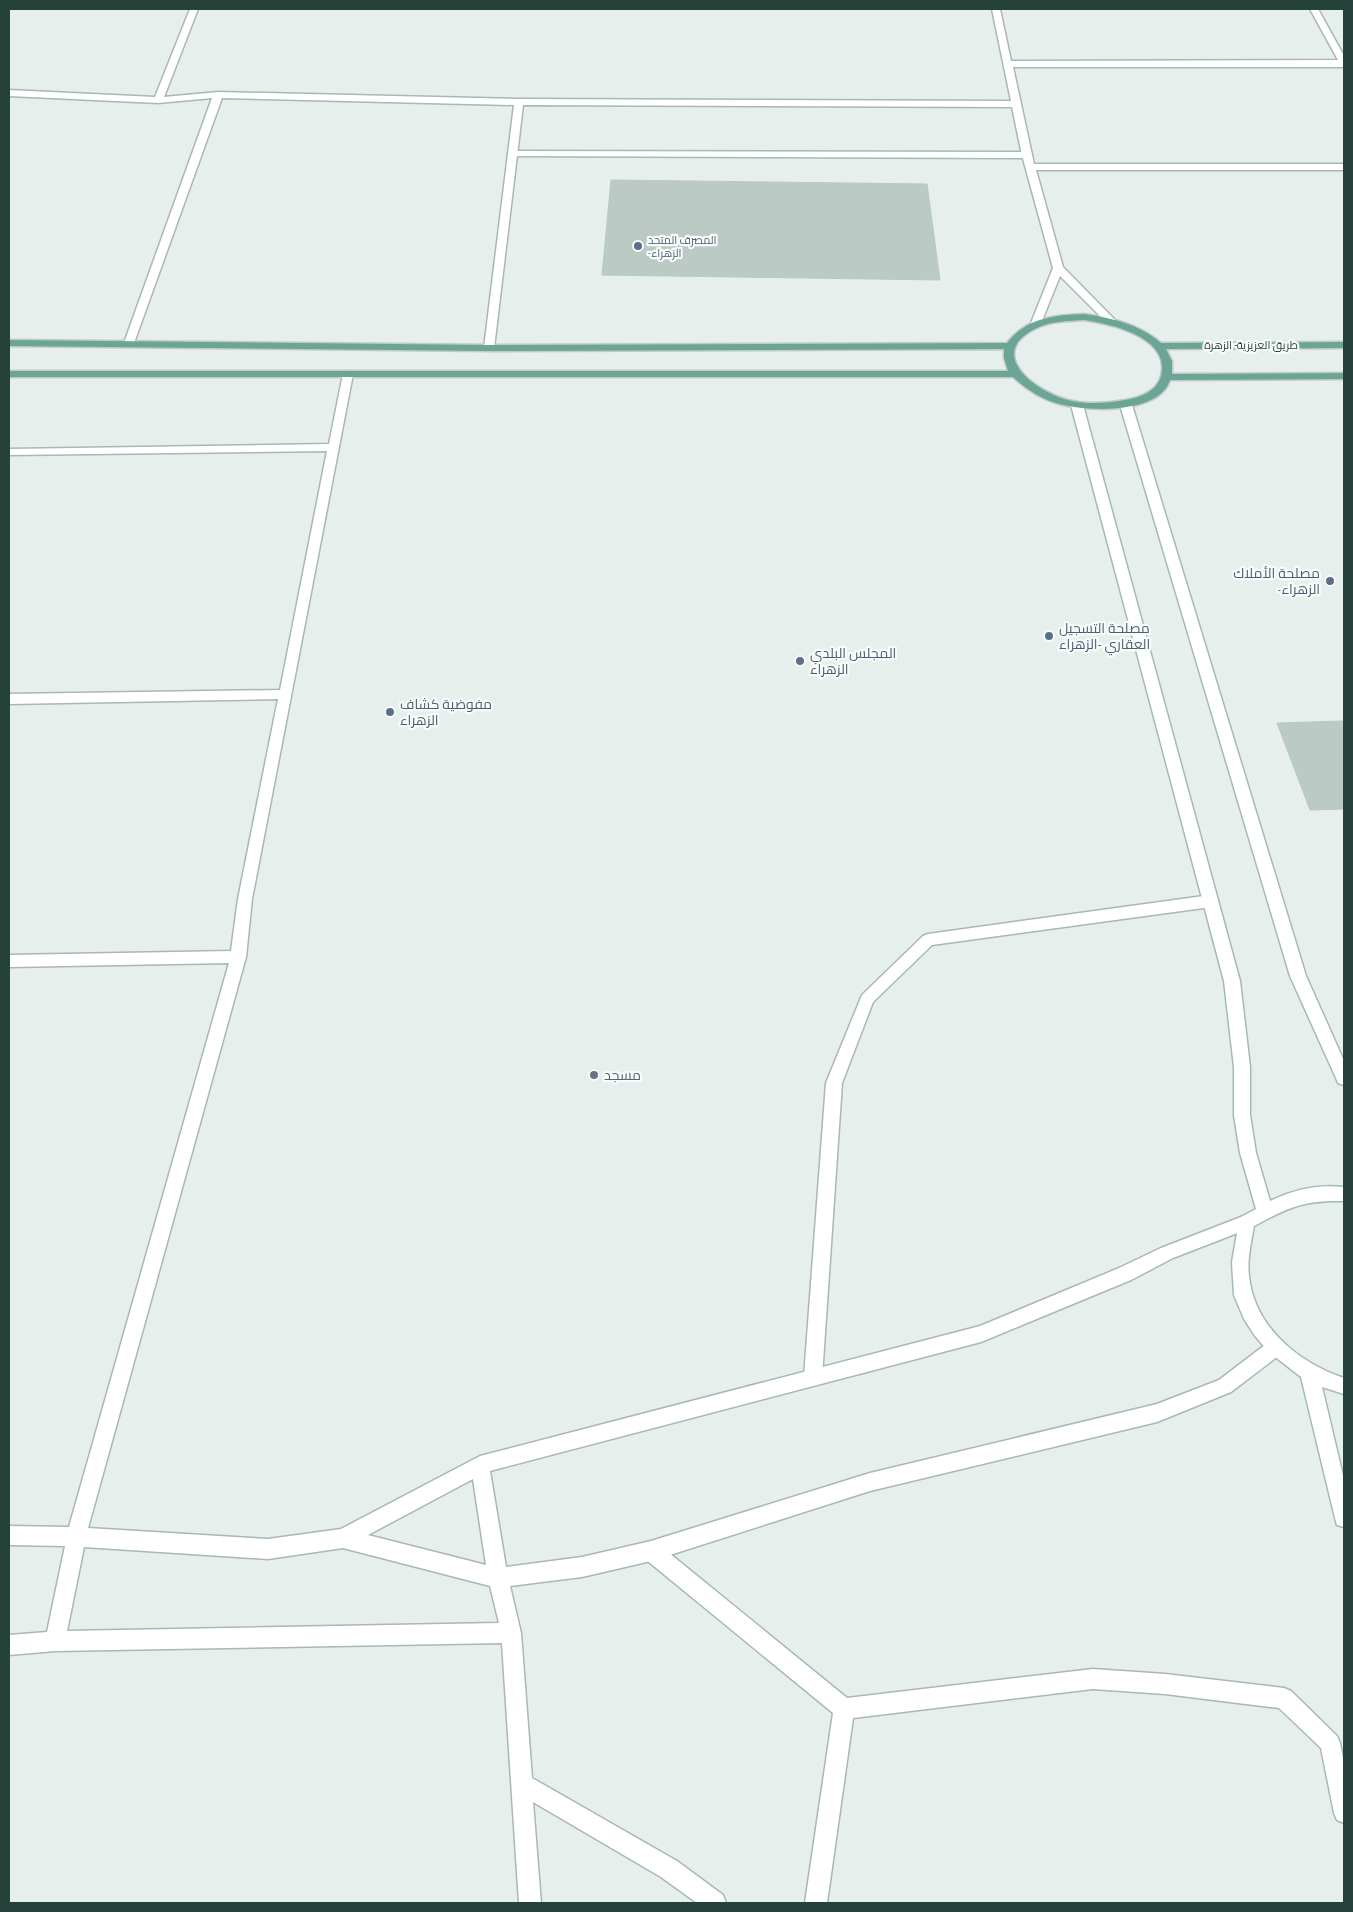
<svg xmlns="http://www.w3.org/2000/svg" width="1353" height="1912" font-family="'PT Sans Narrow',Cairo,sans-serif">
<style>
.building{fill:#bbcac4;stroke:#b8c9c2}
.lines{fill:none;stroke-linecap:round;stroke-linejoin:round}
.lane-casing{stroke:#a8b8b2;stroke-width:3}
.street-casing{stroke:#a8b8b2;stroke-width:3}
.secondary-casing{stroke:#a4bbb3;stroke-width:3}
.primary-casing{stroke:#c2cac8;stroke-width:3}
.lane{fill:#fff;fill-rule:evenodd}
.street{fill:#fff;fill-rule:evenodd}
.secondary{fill:#fff;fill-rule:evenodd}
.primary{fill:#6aa596;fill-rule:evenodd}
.service-dot{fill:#5c6f8a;stroke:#f7fbf9;stroke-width:2}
.worship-dot{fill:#6b7280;stroke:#f7fbf9;stroke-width:2}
.labels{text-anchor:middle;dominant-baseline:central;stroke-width:4.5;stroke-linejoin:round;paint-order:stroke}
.far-service-label{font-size:11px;fill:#4e5e75;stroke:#f7fbf9;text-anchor:start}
.far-street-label{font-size:11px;fill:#24423a;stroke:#f7fbf9}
.service-label{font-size:14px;fill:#4e5e75;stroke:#f7fbf9;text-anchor:start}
.worship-label{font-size:14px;fill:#5b616d;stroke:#f7fbf9;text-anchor:start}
</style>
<rect width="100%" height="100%" fill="#e6efeb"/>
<g class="building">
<path d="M 611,180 L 927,184 L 940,280 L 602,275 Z"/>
<path d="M 1344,721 L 1344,809 L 1310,810 L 1277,723 Z"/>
</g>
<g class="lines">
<defs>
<g id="lane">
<path d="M 513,151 L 1027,152 L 1032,155 L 1027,158 L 510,156 L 508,154 Z"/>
<path d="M 1211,895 L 1216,897 L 1218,901 L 1216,905 L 1211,907 L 932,945 L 873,1002 L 842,1083 L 822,1377 L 819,1383 L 813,1385 L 807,1383 L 804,1377 L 826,1083 L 862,995 L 923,936 L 928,934 Z"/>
<path d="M 651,1541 L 658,1544 L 847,1698 L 1093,1669 L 1165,1674 L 1284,1688 L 1291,1691 L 1337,1736 L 1340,1743 L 1344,1763 L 1344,1823 L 1337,1820 L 1334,1813 L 1321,1748 L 1279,1708 L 1165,1694 L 1093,1689 L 853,1718 L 827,1903 L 805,1903 L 833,1713 L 644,1558 L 641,1551 L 644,1544 Z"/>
</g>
<g id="street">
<path d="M 190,9 L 198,9 L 164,97 L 218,92 L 519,99 L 1011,101 L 992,9 L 1000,9 L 1011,61 L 1338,60 L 1310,9 L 1318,9 L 1344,56 L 1344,67 L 1013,67 L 1034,164 L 1344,164 L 1344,170 L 1036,170 L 1063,267 L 1115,320 L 1110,323 L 1106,322 L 1060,276 L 1041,323 L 1036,326 L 1031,323 L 1053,268 L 1022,155 L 1012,107 L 523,105 L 494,348 L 489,351 L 484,348 L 514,105 L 222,98 L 134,343 L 129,346 L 124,343 L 212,98 L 158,103 L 9,96 L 9,90 L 155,97 Z"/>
<path d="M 348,371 L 353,374 L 252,899 L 246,957 L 88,1528 L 268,1539 L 341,1529 L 480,1456 L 980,1326 L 1119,1268 L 1161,1248 L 1241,1217 L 1247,1215 L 1253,1217 L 1255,1222 L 1253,1227 L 1173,1258 L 1131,1280 L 981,1342 L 490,1471 L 506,1567 L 582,1557 L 651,1541 L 870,1473 L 1157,1404 L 1219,1380 L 1270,1341 L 1276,1339 L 1282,1341 L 1285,1347 L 1282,1353 L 1231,1392 L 1157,1422 L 870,1491 L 651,1561 L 582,1577 L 510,1586 L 521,1633 L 532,1778 L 677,1861 L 723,1895 L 726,1903 L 697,1903 L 661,1877 L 533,1802 L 541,1903 L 519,1903 L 502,1643 L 55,1651 L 9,1655 L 9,1635 L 47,1632 L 65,1546 L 9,1545 L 9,1526 L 69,1527 L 229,963 L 9,967 L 9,955 L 231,951 L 238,899 L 278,699 L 9,704 L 9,694 L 280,690 L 327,451 L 9,455 L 9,449 L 329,444 L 343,374 ZM 473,1479 L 486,1565 L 368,1535 ZM 84,1547 L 268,1559 L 343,1548 L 490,1586 L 499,1623 L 67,1631 Z"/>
</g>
<g id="secondary">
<path d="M 1077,402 L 1083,405 L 1240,981 L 1250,1067 L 1250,1115 L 1256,1153 L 1270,1201 C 1294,1189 1318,1184 1344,1187 L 1344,1201 C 1304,1200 1289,1207 1254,1226 C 1251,1243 1247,1260 1249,1276 C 1254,1327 1299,1363 1344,1378 L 1344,1394 L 1322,1387 L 1344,1480 L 1344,1527 L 1337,1525 L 1335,1518 L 1301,1377 L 1269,1352 L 1255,1336 L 1244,1319 L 1234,1295 L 1232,1262 L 1239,1222 L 1241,1217 L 1256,1209 L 1240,1153 L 1234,1115 L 1234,1067 L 1224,981 L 1071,405 Z"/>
<path d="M 1126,402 L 1132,405 L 1306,976 L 1344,1061 L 1344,1085 L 1338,1083 L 1336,1078 L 1290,976 L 1120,405 Z"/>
</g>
<path id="primary" d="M 1084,314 C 1112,318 1139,324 1161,343 L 1344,342 L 1344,348 L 1166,349 L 1172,361 L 1172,374 L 1344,373 L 1344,379 L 1170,380 C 1159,415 1084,412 1056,403 C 1040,398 1026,389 1013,377 L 9,377 L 9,371 L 1008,371 L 1004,358 L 1004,349 L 489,351 L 9,346 L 9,340 L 489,345 L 1007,343 C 1026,318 1055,315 1084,314 ZM 1084,320 C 1111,324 1171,337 1161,376 C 1157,391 1140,398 1125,400 C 1107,403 1087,405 1068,400 C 1034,391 983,352 1039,327 C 1053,321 1069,321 1084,320 Z"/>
</defs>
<use href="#lane" class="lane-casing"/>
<use href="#street" class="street-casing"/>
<use href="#secondary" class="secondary-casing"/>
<use href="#primary" class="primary-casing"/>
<use href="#lane" class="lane"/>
<use href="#street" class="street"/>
<use href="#secondary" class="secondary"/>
<use href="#primary" class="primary"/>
</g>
<g class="service-dot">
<circle cx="638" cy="246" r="5"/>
<circle cx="1330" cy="581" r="5"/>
<circle cx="1049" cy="636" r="5"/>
<circle cx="800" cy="661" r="5"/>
<circle cx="390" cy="712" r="5"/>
</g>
<circle class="worship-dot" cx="594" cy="1075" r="5"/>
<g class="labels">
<g class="far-service-label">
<text x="648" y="240">المصرف المتحد<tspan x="648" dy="13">-الزهراء</tspan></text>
</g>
<g class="far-street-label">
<text x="1251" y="345">طريق العزيزية- الزهرة</text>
</g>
<g class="service-label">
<text x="1320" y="573" text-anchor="end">مصلحة الأملاك<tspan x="1320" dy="16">-الزهراء</tspan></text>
<text x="1059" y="628">مصلحة التسجيل<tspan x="1059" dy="16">العقاري -الزهراء</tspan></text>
<text x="810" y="653">المجلس البلدي<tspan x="810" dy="16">الزهراء</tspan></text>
<text x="400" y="704">مفوضية كشاف<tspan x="400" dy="16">الزهراء</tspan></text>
</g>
<g class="worship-label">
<text x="604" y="1075">مسجد</text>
</g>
</g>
<rect width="1353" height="1912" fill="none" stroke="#24423a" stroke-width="20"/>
</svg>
